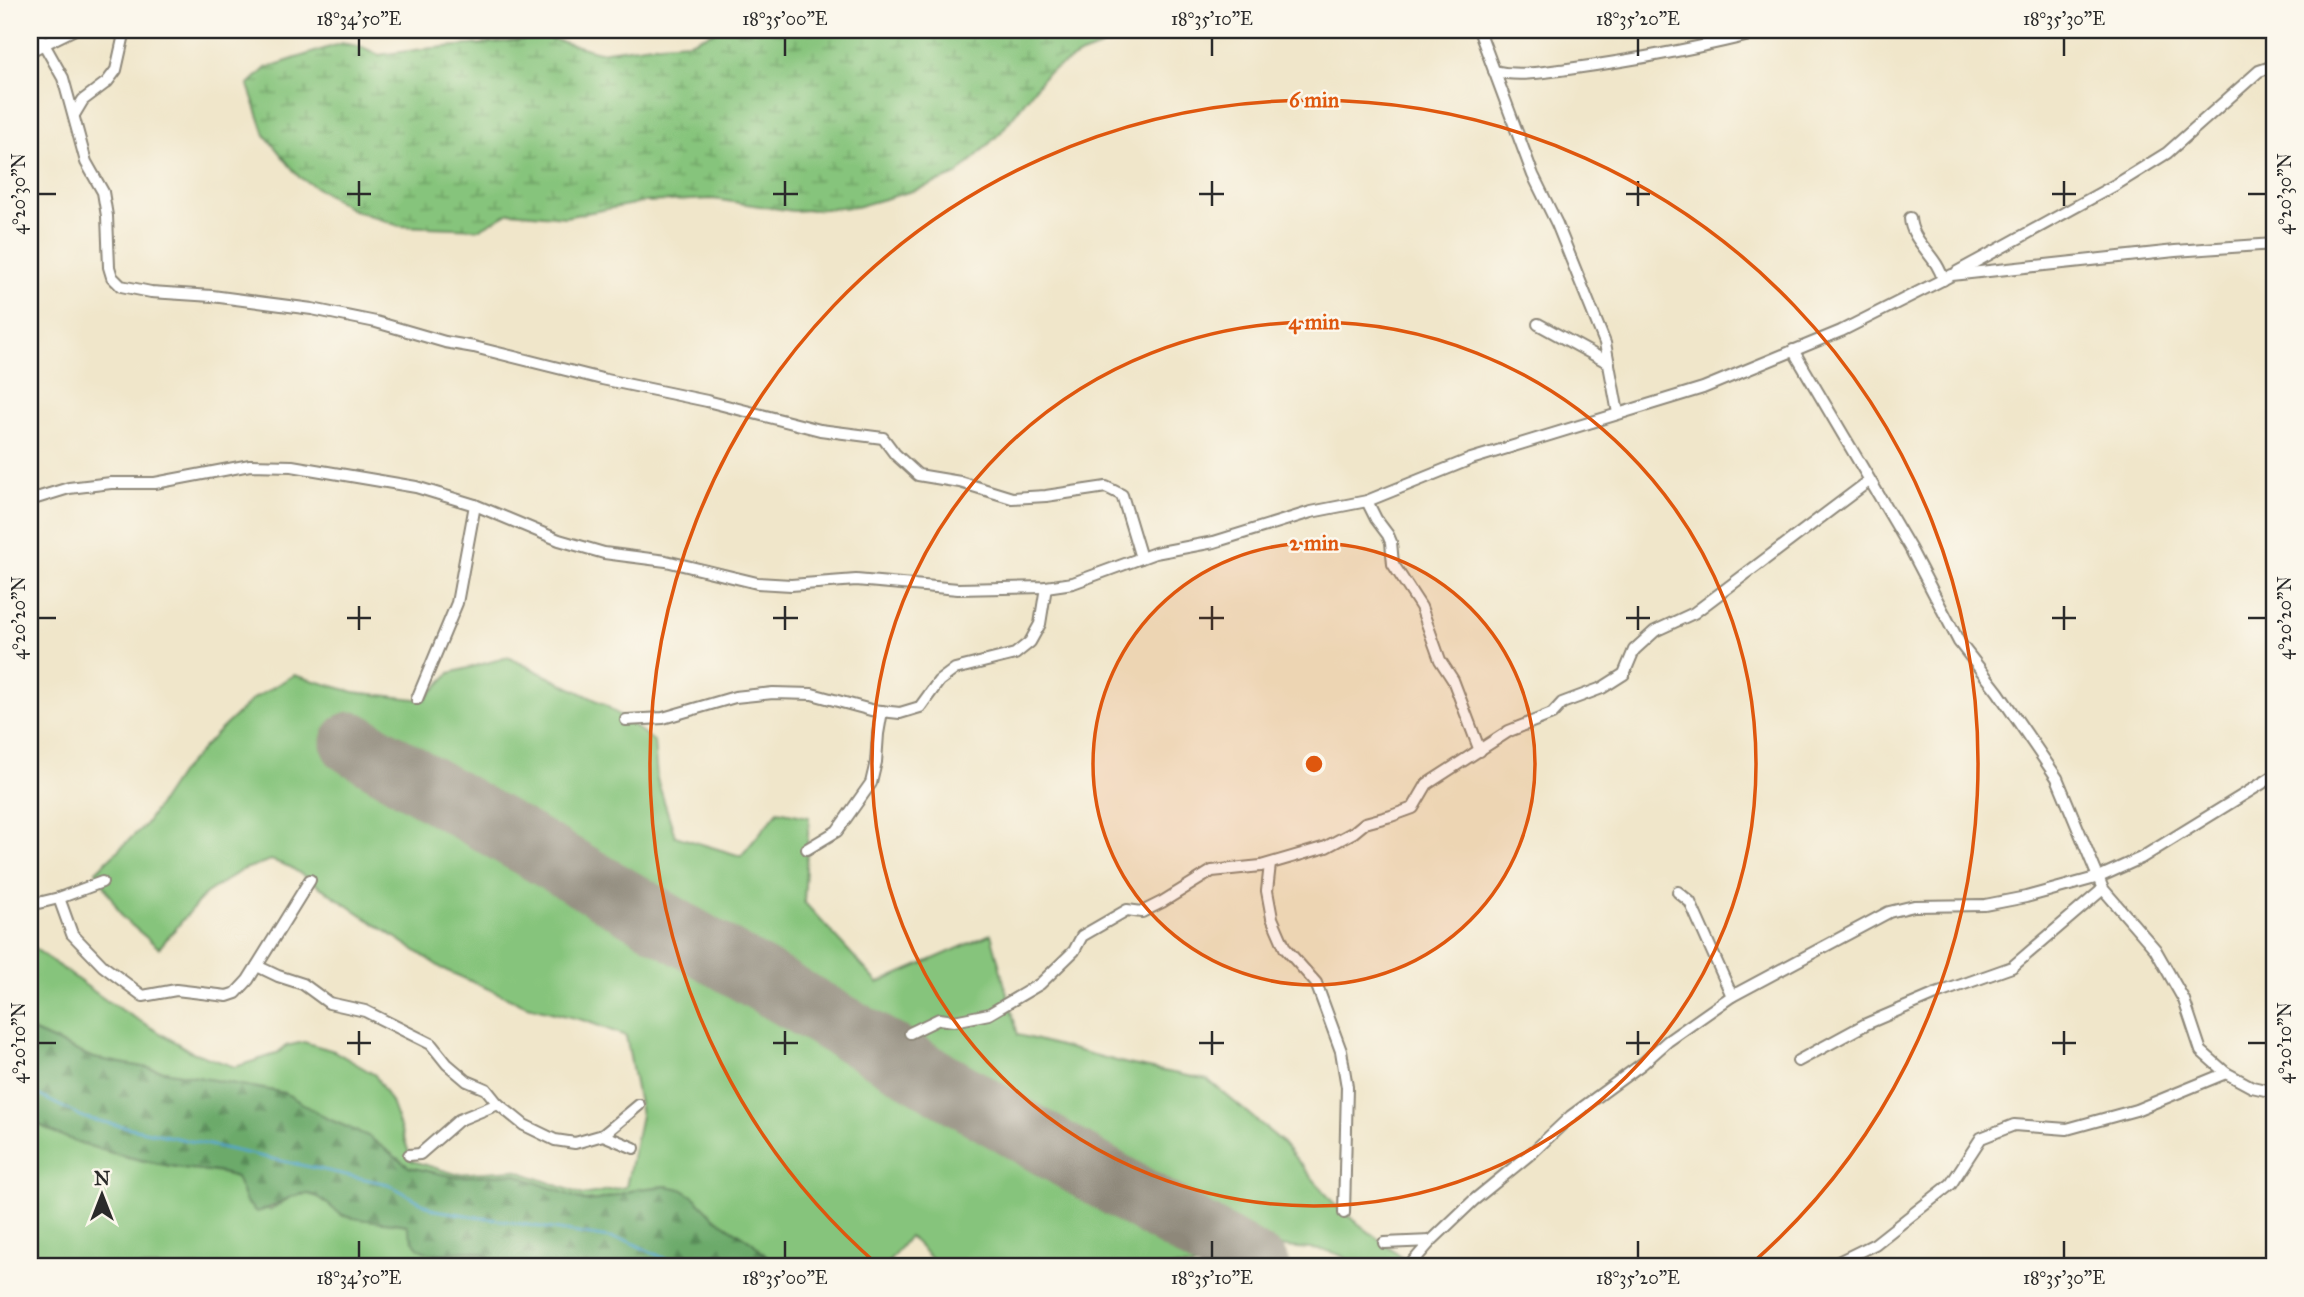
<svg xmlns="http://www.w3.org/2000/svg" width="2304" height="1297" font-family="'IM FELL Great Primer',serif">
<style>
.green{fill:#86c47b;stroke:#587853;stroke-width:2}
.forest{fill:url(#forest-firs);stroke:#4c6a4b;stroke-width:2}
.wetland{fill:url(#wetland-marsh);stroke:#587853;stroke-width:2}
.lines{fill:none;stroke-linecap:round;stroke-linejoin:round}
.stream{stroke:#51a6cd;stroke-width:2.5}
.runway{stroke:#8e887a;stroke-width:63}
.minor-casing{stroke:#8e887a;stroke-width:14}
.minor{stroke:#fff;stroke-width:10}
.ticks{fill:none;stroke:#2b2b2b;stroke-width:2.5}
.ring{fill:none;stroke:#df570e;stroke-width:3.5}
.centre{fill:#df570e;stroke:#fbf7ec;stroke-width:3.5}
.ring-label{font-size:21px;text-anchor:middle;font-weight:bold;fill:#df570e;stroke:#fbf7ec;stroke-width:5;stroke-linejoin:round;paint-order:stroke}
.neatline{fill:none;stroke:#2b2b2b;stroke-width:2.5}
.ticks-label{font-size:18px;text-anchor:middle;fill:#2b2b2b}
</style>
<defs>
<pattern id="forest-firs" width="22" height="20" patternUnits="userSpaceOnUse" patternTransform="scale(1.75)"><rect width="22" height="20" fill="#6caa6b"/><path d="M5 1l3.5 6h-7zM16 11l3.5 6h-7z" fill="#598b58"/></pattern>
<pattern id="wetland-marsh" width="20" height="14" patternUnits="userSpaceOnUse" patternTransform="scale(1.75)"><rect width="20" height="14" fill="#86c47b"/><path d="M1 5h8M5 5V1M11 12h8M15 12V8" fill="none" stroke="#6e9f65"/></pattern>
</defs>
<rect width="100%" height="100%" fill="#fbf7ec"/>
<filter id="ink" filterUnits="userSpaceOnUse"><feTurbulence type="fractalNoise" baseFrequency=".0143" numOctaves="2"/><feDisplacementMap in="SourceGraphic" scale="14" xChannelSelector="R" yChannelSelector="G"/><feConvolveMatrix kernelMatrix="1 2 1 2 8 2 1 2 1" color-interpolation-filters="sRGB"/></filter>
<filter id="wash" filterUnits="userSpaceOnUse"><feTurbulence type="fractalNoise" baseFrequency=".00686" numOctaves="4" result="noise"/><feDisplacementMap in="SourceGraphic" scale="28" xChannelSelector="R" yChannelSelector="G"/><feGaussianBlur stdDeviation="1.57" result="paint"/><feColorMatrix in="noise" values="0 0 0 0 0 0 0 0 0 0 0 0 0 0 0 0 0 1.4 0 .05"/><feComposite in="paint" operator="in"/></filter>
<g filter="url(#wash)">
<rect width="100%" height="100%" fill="#f0e6ca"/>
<g class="green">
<path d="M 508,657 L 604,704 L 654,741 L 657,779 L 675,836 L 741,856 L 778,811 L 809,817 L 804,902 L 878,983 L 991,934 L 1018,1035 L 1128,1064 L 1208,1080 L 1281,1141 L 1337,1207 L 1414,1267 L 1354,1267 C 1339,1243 1299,1252 1276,1245 C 1267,1243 1259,1238 1250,1235 L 365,723 L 338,752 L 410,800 L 659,932 L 966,1114 L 1232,1267 L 940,1267 L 909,1236 L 885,1267 L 777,1267 L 752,1242 L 715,1218 L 694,1197 L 667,1186 L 638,1189 L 599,1200 L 585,1201 L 514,1174 L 455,1177 L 409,1167 L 368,1136 L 326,1118 L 285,1093 L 93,1058 L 30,1030 L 30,945 L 107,1001 L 192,1052 L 235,1067 L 276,1054 L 286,1046 L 304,1042 L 334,1051 L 375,1075 L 391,1102 L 412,1161 L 456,1174 L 515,1170 L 583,1195 L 626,1187 L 641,1115 L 626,1036 L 586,1021 L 527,1006 L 443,969 L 290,867 L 271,860 L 242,870 L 205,894 L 159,948 L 123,918 L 96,871 L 145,825 L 179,774 L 217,733 L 253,699 L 294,675 L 354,692 L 424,700 L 450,673 Z"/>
<path d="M 30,1119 C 66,1144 139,1162 183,1168 C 201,1171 219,1171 236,1177 L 246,1202 L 270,1210 L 293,1196 L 308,1194 L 321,1198 L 343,1216 L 407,1225 C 424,1274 474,1232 499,1267 L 30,1267 Z"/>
</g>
<path class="forest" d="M 30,1030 L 93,1058 L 285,1093 L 326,1118 L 368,1136 L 409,1167 L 455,1177 L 514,1174 L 585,1201 L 599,1200 L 638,1189 L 667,1186 L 681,1189 L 694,1197 L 715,1218 L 752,1242 L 777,1267 L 499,1267 C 476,1235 445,1264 420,1249 C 413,1244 409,1232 407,1225 C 392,1222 352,1221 341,1214 C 329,1208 322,1195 308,1194 C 291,1192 275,1209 256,1212 L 246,1202 L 236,1177 C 218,1170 201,1171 183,1168 C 139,1161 66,1144 30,1119 Z"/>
<path class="wetland" d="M 718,30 L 1146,30 L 1082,54 L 1046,74 L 1001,132 L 957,175 L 916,190 L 856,207 L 793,211 L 713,199 L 644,202 L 565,217 L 510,212 L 480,229 L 399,226 L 351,209 L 299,177 L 265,135 L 248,85 L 266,68 L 342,43 L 362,47 L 379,55 L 423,49 L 548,38 L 599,52 L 660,44 L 690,42 Z"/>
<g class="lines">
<path class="stream" d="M 30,1091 L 85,1118 L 388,1184 L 435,1210 L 628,1241 L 682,1267"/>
<path class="runway" d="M 352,743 L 1258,1267"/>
</g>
</g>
<g filter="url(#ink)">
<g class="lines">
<defs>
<g id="minor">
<path d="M 36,30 L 63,78 L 86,162 L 103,192 L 107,216 L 109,267 L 112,277 L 121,286 L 151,292 L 212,296 L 312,309 L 376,322 L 445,342 L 474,347 L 602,379 L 707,401 L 820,430 L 883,438 L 895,454 L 918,475 L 960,482 L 1012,498 L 1046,496 L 1106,487 L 1122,495 L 1141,558"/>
<path d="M 1479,30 L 1533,175 L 1557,224 L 1605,343 L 1618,413"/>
<path d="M 30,51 L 73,30"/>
<path d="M 1494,71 C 1519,77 1543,72 1568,69 C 1635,60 1704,47 1769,30"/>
<path d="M 74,115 L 83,100 L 107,82 L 116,70 L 125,30"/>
<path d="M 1910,218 C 1911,242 1938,256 1943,280"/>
<path d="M 1957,272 L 2117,184 L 2167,153 L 2259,71 L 2274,66"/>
<path d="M 1538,324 L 1609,363"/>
<path d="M 1793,350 L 1910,548 L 1959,642 L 1998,692 L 2057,778 L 2103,889 L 2155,949 L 2184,1000 L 2201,1051 L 2226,1073 L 2252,1087 L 2274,1092"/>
<path d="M 30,500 L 69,488 L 111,483 L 155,483 L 250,465 L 292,466 L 416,487 L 475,505 L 559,540 L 604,553 L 666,561 L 757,583 L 791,585 L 856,580 L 958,589 L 1046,587 L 1073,583 L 1155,553 L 1214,542 L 1311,512 L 1367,501 L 1471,459 L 1703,388 L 1841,331 L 1952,275 L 2175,251 L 2274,244"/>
<path d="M 1367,501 L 1376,519 L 1388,535 L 1391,542 L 1393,564 L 1421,607 L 1440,660 L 1453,680 L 1480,751"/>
<path d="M 417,699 L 457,603 L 475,505"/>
<path d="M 626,720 L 663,718 L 735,697 L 773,693 L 812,694 L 871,710 L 900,713 L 920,707 L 939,681 L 955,669 L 1015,654 L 1030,642 L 1040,624 L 1046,587"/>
<path d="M 807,849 L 837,831 L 871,783 L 876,762 L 878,734 L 882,711"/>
<path d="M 1270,864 L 1267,891 L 1272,918 L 1285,948 L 1316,983 L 1341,1051 L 1347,1087 L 1344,1213"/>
<path d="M 1678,892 L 1690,902 L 1732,996"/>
<path d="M 59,898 L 72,934 L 103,966 L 143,996 L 176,990 L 227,996 L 236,993 L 248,980 L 310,880"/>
<path d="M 30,905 L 59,898 L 102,882"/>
<path d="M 257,966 L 278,976 L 303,984 L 329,1003 L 365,1011 L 431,1044 L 447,1064 L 467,1081 L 486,1089 L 498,1104 L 524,1125 L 555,1140 L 575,1143 L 603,1135 L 639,1105"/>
<path d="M 910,1033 L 939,1019 L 954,1021 L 989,1014 L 1040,984 L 1074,951 L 1082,936 L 1127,910 L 1142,912 L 1162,902 L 1212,871 L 1261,866 L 1326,847 L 1354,832 L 1365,823 L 1391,816 L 1413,808 L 1427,784 L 1509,731 L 1552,714 L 1562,703 L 1602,688 L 1624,674 L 1634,650 L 1655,631 L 1694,613 L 1869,481"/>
<path d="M 1798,1061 L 1866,1024 L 1936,994 L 2012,967 L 2103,889"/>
<path d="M 603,1135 L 634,1148"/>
<path d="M 409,1155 L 420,1154 L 459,1120 L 498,1104"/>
<path d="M 1384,1243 L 1431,1241"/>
<path d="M 1411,1264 L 1431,1241 L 1474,1200 L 1534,1151 L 1571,1116 L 1642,1064 L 1668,1041 L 1732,996 L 1889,912 L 1914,906 L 1985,905 L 2026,897 L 2099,877 L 2141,858 L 2274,776"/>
<path d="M 1828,1267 L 1875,1244 L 1951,1184 L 1981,1138 L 2014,1125 L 2067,1129 L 2136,1110 L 2226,1073"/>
</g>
</defs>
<use href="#minor" class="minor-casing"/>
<use href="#minor" class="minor"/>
</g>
</g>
<path class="ticks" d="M 359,38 L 359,56M 785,38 L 785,56M 1212,38 L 1212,56M 1638,38 L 1638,56M 2064,38 L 2064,56M 359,181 L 359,206M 785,181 L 785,206M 1212,181 L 1212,206M 1638,181 L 1638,206M 2064,181 L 2064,206M 38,194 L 56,194M 347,194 L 371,194M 773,194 L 798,194M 1199,194 L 1224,194M 1626,194 L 1650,194M 2052,194 L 2076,194M 2248,194 L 2266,194M 359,606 L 359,630M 785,606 L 785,630M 1212,606 L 1212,630M 1638,606 L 1638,630M 2064,606 L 2064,630M 38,618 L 56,618M 347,618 L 371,618M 773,618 L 798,618M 1199,618 L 1224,618M 1626,618 L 1650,618M 2052,618 L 2076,618M 2248,618 L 2266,618M 359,1031 L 359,1055M 785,1031 L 785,1055M 1212,1031 L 1212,1055M 1638,1031 L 1638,1055M 2064,1031 L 2064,1055M 38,1043 L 56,1043M 347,1043 L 371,1043M 773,1043 L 798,1043M 1199,1043 L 1224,1043M 1626,1043 L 1650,1043M 2052,1043 L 2076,1043M 2248,1043 L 2266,1043M 359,1241 L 359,1258M 785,1241 L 785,1258M 1212,1241 L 1212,1258M 1638,1241 L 1638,1258M 2064,1241 L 2064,1258"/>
<circle cx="1314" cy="764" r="221" fill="#df570e" fill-opacity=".12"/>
<g class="ring">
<circle cx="1314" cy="764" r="221"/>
<circle cx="1314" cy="764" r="442"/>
<path d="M878 1265A664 664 0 1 1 1750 1265"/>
</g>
<circle cx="1314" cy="764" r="10" class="centre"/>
<g class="ring-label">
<text x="1314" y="107">6 min</text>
<text x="1314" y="329">4 min</text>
<text x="1314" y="550">2 min</text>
</g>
<rect width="2304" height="1297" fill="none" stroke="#fbf7ec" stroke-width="77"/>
<g transform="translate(102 1195)" stroke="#fbf7ec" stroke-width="5" paint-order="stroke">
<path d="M0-5L12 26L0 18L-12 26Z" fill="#2b2b2b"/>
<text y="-10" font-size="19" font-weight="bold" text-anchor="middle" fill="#2b2b2b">N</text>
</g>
<rect x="38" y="38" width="2228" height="1220" class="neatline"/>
<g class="ticks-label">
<text x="359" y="25">18°34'50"E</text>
<text x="785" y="25">18°35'00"E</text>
<text x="1212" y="25">18°35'10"E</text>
<text x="1638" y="25">18°35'20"E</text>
<text x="2064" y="25">18°35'30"E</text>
<text transform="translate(19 194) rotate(-90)" y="6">4°20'30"N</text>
<text transform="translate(2285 194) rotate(-90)" y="6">4°20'30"N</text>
<text transform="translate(19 618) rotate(-90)" y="6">4°20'20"N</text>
<text transform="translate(2285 618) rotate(-90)" y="6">4°20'20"N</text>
<text transform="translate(19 1043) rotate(-90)" y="6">4°20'10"N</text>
<text transform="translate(2285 1043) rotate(-90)" y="6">4°20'10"N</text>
<text x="359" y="1284">18°34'50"E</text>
<text x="785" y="1284">18°35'00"E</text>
<text x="1212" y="1284">18°35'10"E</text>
<text x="1638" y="1284">18°35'20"E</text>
<text x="2064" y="1284">18°35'30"E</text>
</g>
</svg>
